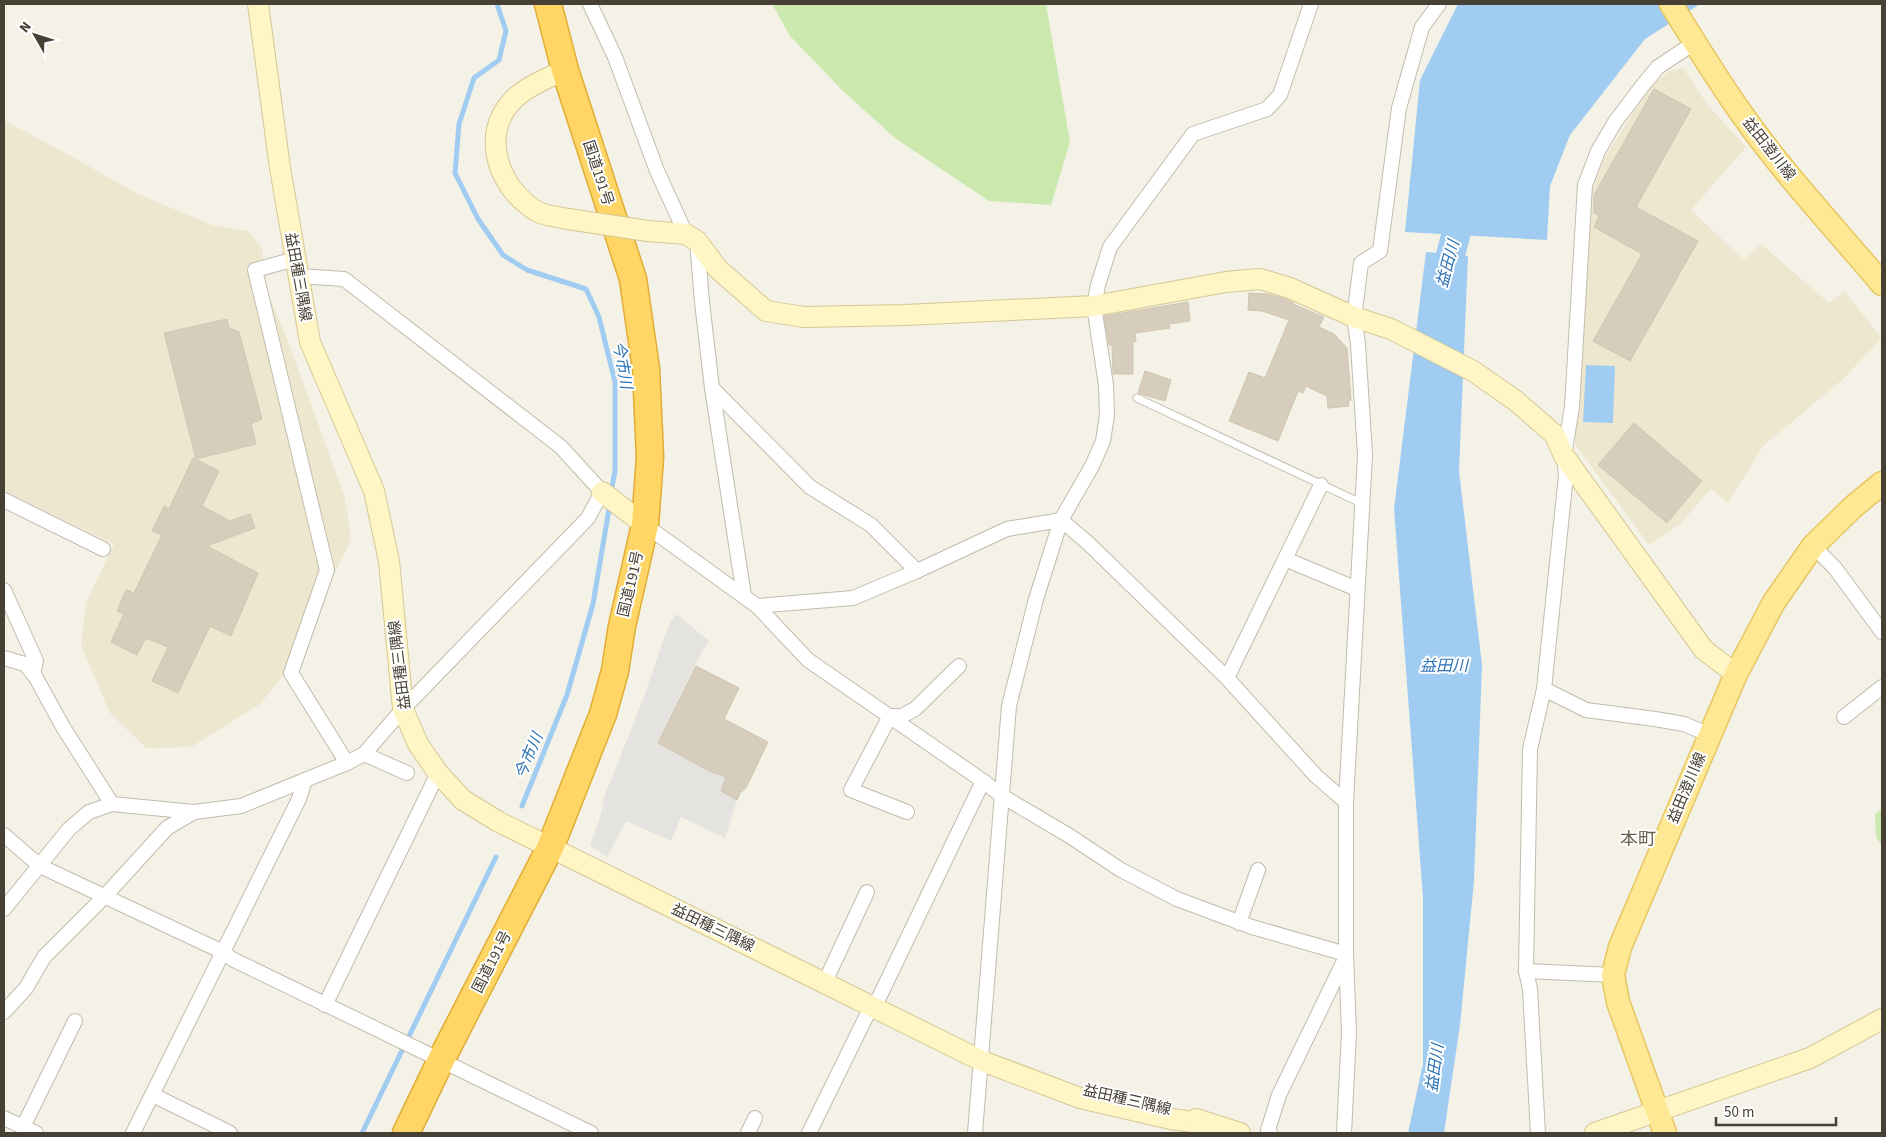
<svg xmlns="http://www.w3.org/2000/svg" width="1886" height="1137" font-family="'Source Sans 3','Noto Sans JP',sans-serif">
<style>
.education{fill:#ede7d0}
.green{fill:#cbe9ae}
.parking{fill:#e5e3df}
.water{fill:#a1ccf2}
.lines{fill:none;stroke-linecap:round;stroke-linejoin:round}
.stream{stroke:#a1ccf2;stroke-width:5}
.river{stroke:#a1ccf2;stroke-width:29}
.building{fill:#d6cdbc;stroke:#d0c6af}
.lane-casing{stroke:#c2bcac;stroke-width:9}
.street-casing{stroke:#c2bcac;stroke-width:16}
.secondary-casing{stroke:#d5c895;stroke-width:22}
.primary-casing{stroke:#e6c762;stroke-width:25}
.highway-casing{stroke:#e1ad34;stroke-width:29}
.lane{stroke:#fff;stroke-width:7}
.street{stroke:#fff;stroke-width:14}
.secondary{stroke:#fff5c5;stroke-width:20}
.primary{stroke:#ffe894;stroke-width:22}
.highway{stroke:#ffd666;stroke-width:26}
.secondary-bridge-casing{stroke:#d5c895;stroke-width:22;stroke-linecap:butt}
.secondary-bridge{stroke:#fff5c5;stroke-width:20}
.labels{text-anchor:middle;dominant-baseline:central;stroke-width:4;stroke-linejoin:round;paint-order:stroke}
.street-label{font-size:15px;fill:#474135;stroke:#fff}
.water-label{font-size:16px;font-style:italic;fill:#2c72b5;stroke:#fff}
.quarter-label{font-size:18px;fill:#6a604c;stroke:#fff}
</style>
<rect width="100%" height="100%" fill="#f4f1e7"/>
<g class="education">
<path d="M 1683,68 L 1707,104 L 1746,147 L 1691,210 L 1744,260 L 1761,244 L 1829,303 L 1844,291 L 1882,338 L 1842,380 L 1763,446 L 1728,503 L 1711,489 L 1679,525 L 1649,545 L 1575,444 L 1590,221 L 1589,197 L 1604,159 L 1650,86 L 1670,71 Z"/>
<path d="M 4,120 L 67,154 L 138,194 L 212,225 L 248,231 L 262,248 L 267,291 L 288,341 L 345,498 L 351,540 L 285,673 L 260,704 L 191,747 L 146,748 L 110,713 L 81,645 L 86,603 L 114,544 L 4,491 Z"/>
</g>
<g class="green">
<path d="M 772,4 L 1046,4 L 1070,142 L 1051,205 L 989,201 L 895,138 L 844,92 L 790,36 Z"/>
<path d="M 1882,809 L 1882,846 L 1876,837 L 1875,814 Z"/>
</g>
<path class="parking" d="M 677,614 L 709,641 L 701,653 L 658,743 L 711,772 L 727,778 L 721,791 L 737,800 L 725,838 L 681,817 L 671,841 L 626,821 L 607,857 L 590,845 L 599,821 L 605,795 L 642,702 L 663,641 L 671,621 Z"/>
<g class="water">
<path d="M 1458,4 L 1700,4 L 1645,39 L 1570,135 L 1550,186 L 1547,240 L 1405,232 L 1420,80 Z"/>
<path d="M 1426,252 L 1468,256 L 1459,471 L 1482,665 L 1474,881 L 1460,1025 L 1444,1133 L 1408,1133 L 1423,1064 L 1423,898 L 1394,509 Z"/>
<path d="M 1586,365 L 1615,366 L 1613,423 L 1583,422 Z"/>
</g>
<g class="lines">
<g class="stream">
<path d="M 497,4 L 506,31 L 499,60 L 474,78 L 459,124 L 455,173 L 478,219 L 503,255 L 527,270 L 586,289 L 599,317 L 615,382 L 615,471 L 611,492"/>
<path d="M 522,806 L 567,695 L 593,604 L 610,503"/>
<path d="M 362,1133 L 496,857"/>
</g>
<path class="river" d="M 1441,292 L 1457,230 L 1468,197"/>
</g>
<g class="building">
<path d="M 1654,89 L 1691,109 L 1636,207 L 1698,241 L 1630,361 L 1593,341 L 1642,254 L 1594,227 L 1599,216 L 1594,213 L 1594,195 Z"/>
<path d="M 1249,293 L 1268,294 L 1286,299 L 1294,303 L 1293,304 L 1324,317 L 1319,327 L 1334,334 L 1347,348 L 1351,400 L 1348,401 L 1349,406 L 1328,408 L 1327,396 L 1306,386 L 1303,393 L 1298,391 L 1278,441 L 1229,421 L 1249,372 L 1265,378 L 1289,320 L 1262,311 L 1248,310 Z"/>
<path d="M 1188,302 L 1190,321 L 1169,324 L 1170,328 L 1135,333 L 1136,341 L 1133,342 L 1133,374 L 1113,374 L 1112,345 L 1109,345 L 1104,316 Z"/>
<path d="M 227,319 L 229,328 L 239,332 L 262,419 L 251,424 L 256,444 L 196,459 L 164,333 Z"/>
<path d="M 1145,371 L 1171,380 L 1165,401 L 1138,393 Z"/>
<path d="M 1634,423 L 1702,481 L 1667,523 L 1598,465 Z"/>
<path d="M 193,458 L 219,471 L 202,506 L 230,521 L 250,514 L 255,528 L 207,546 L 258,573 L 231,636 L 210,626 L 178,693 L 152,681 L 168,647 L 146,638 L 137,655 L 111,642 L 124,614 L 117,611 L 126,590 L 134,593 L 162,535 L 152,531 L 164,506 L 169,509 Z"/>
<path d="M 696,666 L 739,688 L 724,719 L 768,742 L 746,788 L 740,793 L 737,800 L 721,791 L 726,777 L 711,772 L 658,743 Z"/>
</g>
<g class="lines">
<defs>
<path id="lane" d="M 1137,398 L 1361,503"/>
<g id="street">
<path d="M 590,4 L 615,57 L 657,171 L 686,234"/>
<path d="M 697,241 L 702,302 L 712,388 L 810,487 L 871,525 L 917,571"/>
<path d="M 295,259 L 255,270 L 327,570 L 291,673 L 347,763"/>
<path d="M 712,388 L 744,596"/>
<path d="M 4,500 L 103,549"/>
<path d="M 1061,520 L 1088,543 L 1227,678 L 1316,776 L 1346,802"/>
<path d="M 645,525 L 757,606 L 808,660 L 983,781 L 1002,796 L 1068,835 L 1121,870 L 1177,899 L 1252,927 L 1346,954"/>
<path d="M 1813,546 L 1835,568 L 1882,632"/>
<path d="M 1285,559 L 1357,589"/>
<path d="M 4,590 L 36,661 L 33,674"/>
<path d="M 757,606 L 853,598 L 917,571 L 1007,529 L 1061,520"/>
<path d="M 4,658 L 25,664 L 35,676 L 63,727 L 112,804"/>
<path d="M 1227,678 L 1321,485"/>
<path d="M 1544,689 L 1586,710 L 1655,719 L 1684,724 L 1710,735"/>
<path d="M 1844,717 L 1882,687"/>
<path d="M 364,754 L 407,773"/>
<path d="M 907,812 L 851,790 L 890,716 L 902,716 L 915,709 L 959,666"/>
<path d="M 4,835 L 40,866 L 223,952 L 232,959 L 591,1133"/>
<path d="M 4,909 L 69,829 L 89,812 L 112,804 L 194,812 L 241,806 L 347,763 L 364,754 L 403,709 L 588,518 L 602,492 L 561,447 L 344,279 L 298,276"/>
<path d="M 1239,923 L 1258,870"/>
<path d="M 1526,971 L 1613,975"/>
<path d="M 824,984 L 867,892"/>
<path d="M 325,1005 L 438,773"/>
<path d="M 4,1012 L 26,988 L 44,957 L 104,897 L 167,828 L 194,812"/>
<path d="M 153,1095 L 230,1133"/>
<path d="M 4,1118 L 36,1133"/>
<path d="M 23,1127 L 75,1021"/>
<path d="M 133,1133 L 299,799 L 305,780"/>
<path d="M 748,1133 L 755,1118"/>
<path d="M 809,1133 L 868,1013 L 874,1008 L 983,781"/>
<path d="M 975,1133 L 1009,706 L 1036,599 L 1061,520 L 1092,466 L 1103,441 L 1107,415 L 1106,385 L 1094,306 L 1098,285 L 1110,247 L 1193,134 L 1267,109 L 1280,95 L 1311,4"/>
<path d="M 1270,1133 L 1268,1130 L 1279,1095 L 1342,965 L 1346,959"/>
<path d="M 1344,1133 L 1349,1032 L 1346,954 L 1346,802 L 1365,455 L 1358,344 L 1354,317 L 1361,263 L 1380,251 L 1399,108 L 1422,27 L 1439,4"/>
<path d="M 1538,1133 L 1530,989 L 1526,971 L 1530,749 L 1544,689 L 1566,475 L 1564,456 L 1572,407 L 1585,185 L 1598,151 L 1615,122 L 1643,85 L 1658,67 L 1694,43"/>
</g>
<g id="secondary">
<path d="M 258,4 L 280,168 L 310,342 L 374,491 L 389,561 L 403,709 L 418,744 L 438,773 L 463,800 L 499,822 L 982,1061 L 1080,1098 L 1171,1119 L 1208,1124"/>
<path d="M 565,70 C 548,78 525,87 512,101 C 479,137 500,190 538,212 C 546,216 559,217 568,219"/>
<path d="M 648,231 L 686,234 L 697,241 L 718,269 L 766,311 L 804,317 L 905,315 L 1094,306 L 1226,282 L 1260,279 L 1290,288 L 1354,317 L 1391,329 L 1473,371 L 1516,401 L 1555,435 L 1564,456 L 1704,650 L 1736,674"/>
<path d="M 602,492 L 645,525"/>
<path d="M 1196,1119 L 1240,1133"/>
<path d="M 1595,1133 L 1810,1058 L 1882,1019"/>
</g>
<g id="primary">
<path d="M 1671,4 C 1693,40 1715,76 1739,110 C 1782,172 1834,227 1882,284"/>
<path d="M 1665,1133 L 1618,1002 L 1613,975 L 1620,947 L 1736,674 L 1774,602 L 1813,546 L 1853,507 L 1882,483"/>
</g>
<path id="highway" d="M 406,1133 L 441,1060 L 550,848 L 603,714 L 615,671 L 622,626 L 645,525 L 650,457 L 646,369 L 633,279 L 565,70 L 548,4"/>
</defs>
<use href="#lane" class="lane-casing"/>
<use href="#street" class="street-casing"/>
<use href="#secondary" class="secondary-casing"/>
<use href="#primary" class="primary-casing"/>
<use href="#highway" class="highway-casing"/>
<use href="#lane" class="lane"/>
<use href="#street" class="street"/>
<use href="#secondary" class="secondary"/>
<use href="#primary" class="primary"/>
<use href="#highway" class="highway"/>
<defs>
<path id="secondary-bridge" d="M 568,219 L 648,231"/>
</defs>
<use href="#secondary-bridge" class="secondary-bridge-casing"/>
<use href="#secondary-bridge" class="secondary-bridge"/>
</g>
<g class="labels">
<g class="street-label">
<text transform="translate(1769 149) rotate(52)">益田澄川線</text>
<text transform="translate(598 173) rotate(72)">国道191号</text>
<text transform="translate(298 277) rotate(80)">益田種三隅線</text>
<text transform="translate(631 584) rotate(-77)">国道191号</text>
<text transform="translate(400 665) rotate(-97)">益田種三隅線</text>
<text transform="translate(1687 788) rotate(-67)">益田澄川線</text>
<text transform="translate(713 928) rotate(26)">益田種三隅線</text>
<text transform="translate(492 962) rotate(-63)">国道191号</text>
<text transform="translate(1127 1100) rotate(13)">益田種三隅線</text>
</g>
<g class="water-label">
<text transform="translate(1448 264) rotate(-75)">益田川</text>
<text transform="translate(622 365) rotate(80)">今市川</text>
<text x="1444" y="666">益田川</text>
<text transform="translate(529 756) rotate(-67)">今市川</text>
<text transform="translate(1435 1068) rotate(-82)">益田川</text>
</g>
<g class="quarter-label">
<text x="1638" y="839">本町</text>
</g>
</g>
<rect width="1886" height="1137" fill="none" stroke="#474135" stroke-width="10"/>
<g transform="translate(35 35) rotate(309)" stroke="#ffffff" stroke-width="4" paint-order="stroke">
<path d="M0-4L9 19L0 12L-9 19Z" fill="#474135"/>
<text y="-8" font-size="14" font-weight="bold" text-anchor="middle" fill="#474135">N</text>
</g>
<path d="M1716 1117v8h120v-8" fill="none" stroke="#474135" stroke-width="2.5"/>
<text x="1724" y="1117" font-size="15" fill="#474135" stroke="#ffffff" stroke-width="4" paint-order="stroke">50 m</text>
</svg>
